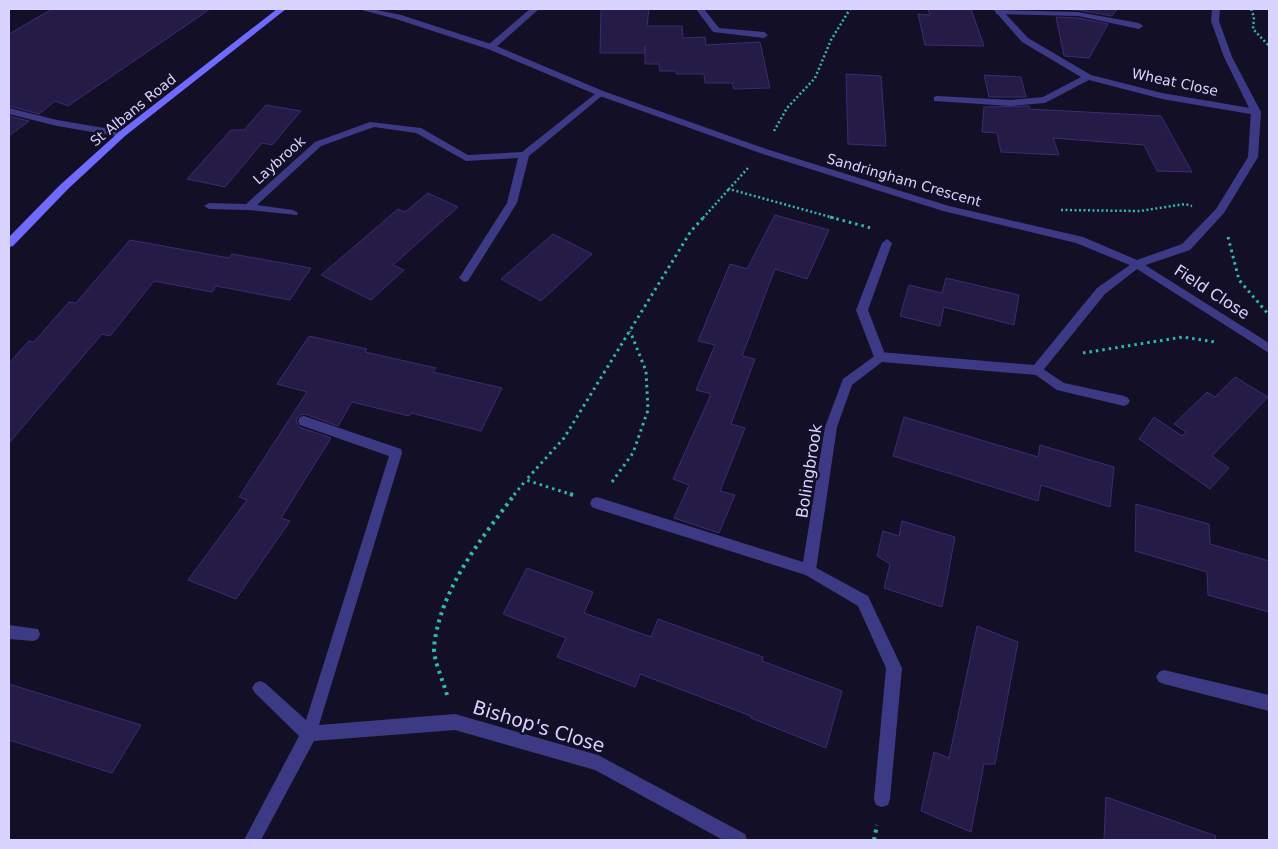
<svg xmlns="http://www.w3.org/2000/svg" width="1278" height="849" font-family="'DejaVu Sans',sans-serif">
<style>
.building{fill:#241b47;stroke:#3b2d73}
.lines{fill:none;stroke-linecap:round;stroke-linejoin:round}
.path-far2{stroke:#2fb8b0;stroke-width:2.5;stroke-dasharray:2 2.5;stroke-linecap:butt}
.path-far1{stroke:#2fb8b0;stroke-width:3;stroke-dasharray:2.5 4;stroke-linecap:butt}
.path{stroke:#2fb8b0;stroke-width:4;stroke-dasharray:3 4.5;stroke-linecap:butt}
.service{fill:#3d3a85;fill-rule:evenodd}
.minor{fill:#3d3a85;fill-rule:evenodd}
.tertiary{fill:#3d3a85;fill-rule:evenodd}
.secondary{fill:#6f6bff;fill-rule:evenodd}
.labels{text-anchor:middle;dominant-baseline:central;stroke-width:5;stroke-linejoin:round;paint-order:stroke}
.far-street-label{font-size:14px;fill:#d9d4ff;stroke:#130f26}
.street-label{font-size:16px;fill:#d9d4ff;stroke:#130f26}
.near-street-label{font-size:19px;fill:#d9d4ff;stroke:#130f26}
</style>
<rect width="100%" height="100%" fill="#130f26"/>
<g class="building">
<path d="M 52,9 L 210,9 L 68,106 L 55,101 L 39,114 L 9,106 L 9,34 Z"/>
<path d="M 601,9 L 649,9 L 647,26 L 682,26 L 683,38 L 705,37 L 706,45 L 760,42 L 770,88 L 734,89 L 732,83 L 705,83 L 704,74 L 676,74 L 676,71 L 660,71 L 659,64 L 645,64 L 645,46 L 644,53 L 600,53 Z"/>
<path d="M 928,9 L 971,9 L 984,46 L 925,45 L 918,14 L 930,15 Z"/>
<path d="M 1054,9 L 1117,9 L 1112,16 L 1078,10 Z"/>
<path d="M 1056,17 L 1078,18 L 1108,24 L 1089,58 L 1064,56 Z"/>
<path d="M 846,74 L 881,76 L 886,146 L 848,144 Z"/>
<path d="M 984,75 L 1021,77 L 1026,97 L 989,97 Z"/>
<path d="M 266,105 L 301,111 L 272,145 L 262,143 L 225,187 L 187,179 L 231,130 L 244,130 Z"/>
<path d="M 1029,106 L 1029,109 L 1161,116 L 1192,172 L 1157,171 L 1144,145 L 1053,138 L 1059,155 L 1001,152 L 997,133 L 982,132 L 984,107 Z"/>
<path d="M 9,116 L 29,121 L 9,136 Z"/>
<path d="M 428,193 L 458,207 L 393,265 L 404,270 L 371,300 L 321,275 L 398,209 L 405,212 Z"/>
<path d="M 775,215 L 829,230 L 807,279 L 775,269 L 742,356 L 755,359 L 731,424 L 745,428 L 720,491 L 735,495 L 719,533 L 674,518 L 689,485 L 673,479 L 711,394 L 696,390 L 715,345 L 698,341 L 730,264 L 747,269 Z"/>
<path d="M 553,234 L 592,254 L 541,301 L 501,279 Z"/>
<path d="M 130,240 L 229,258 L 232,254 L 311,268 L 290,300 L 216,286 L 212,292 L 154,281 L 110,336 L 102,334 L 9,443 L 9,363 L 29,341 L 34,342 L 69,302 L 76,303 Z"/>
<path d="M 946,278 L 1019,295 L 1014,325 L 944,307 L 940,326 L 900,316 L 909,285 L 942,293 Z"/>
<path d="M 309,336 L 367,349 L 365,352 L 436,368 L 433,372 L 502,388 L 481,431 L 411,413 L 409,416 L 352,402 L 338,426 L 305,414 L 300,415 L 296,420 L 299,427 L 331,438 L 281,518 L 290,521 L 236,599 L 188,580 L 247,500 L 239,497 L 307,392 L 277,384 Z"/>
<path d="M 1235,377 L 1268,397 L 1212,456 L 1229,468 L 1210,489 L 1139,439 L 1154,417 L 1182,436 L 1186,432 L 1174,424 L 1207,392 L 1215,397 Z"/>
<path d="M 904,417 L 1038,457 L 1040,445 L 1114,467 L 1110,507 L 1041,485 L 1038,501 L 893,456 Z"/>
<path d="M 1136,504 L 1209,524 L 1210,544 L 1269,561 L 1269,612 L 1208,595 L 1207,572 L 1135,551 Z"/>
<path d="M 902,521 L 955,537 L 942,607 L 884,588 L 890,564 L 877,556 L 883,531 L 899,536 Z"/>
<path d="M 527,568 L 593,592 L 584,613 L 651,637 L 658,619 L 763,657 L 762,661 L 842,691 L 826,748 L 751,718 L 751,716 L 640,674 L 635,687 L 557,657 L 566,638 L 503,614 Z"/>
<path d="M 977,626 L 1018,642 L 995,764 L 984,764 L 971,832 L 921,811 L 934,752 L 949,758 Z"/>
<path d="M 9,684 L 141,725 L 112,773 L 9,740 Z"/>
<path d="M 1106,797 L 1216,836 L 1215,840 L 1104,840 Z"/>
</g>
<g class="lines">
<g class="path-far2">
<path d="M 1251,9 L 1254,17 L 1253,29 L 1269,46"/>
<path d="M 774,131 L 787,108 L 815,78 L 831,40 L 850,9"/>
<path d="M 748,168 L 729,189 L 834,218"/>
<path d="M 1061,210 L 1140,211 L 1185,204 L 1192,206"/>
<path d="M 703,218 L 729,189"/>
</g>
<g class="path-far1">
<path d="M 830,217 L 871,228"/>
<path d="M 1228,237 L 1239,280 L 1269,315"/>
<path d="M 1083,353 L 1183,337 L 1215,342"/>
<path d="M 612,482 L 633,453 L 648,410 L 646,371 L 630,331"/>
<path d="M 514,495 L 526,480"/>
<path d="M 573,495 L 526,480 L 564,438 L 691,231 L 704,217"/>
</g>
<g class="path">
<path d="M 570,494 L 573,495"/>
<path d="M 447,695 C 444,683 433,659 434,647 C 440,589 481,539 515,494"/>
<path d="M 874,840 L 877,825"/>
</g>
<g class="service">
<path d="M 996,10 L 1078,12 L 1139,23 L 1143,26 L 1139,29 L 1078,16 L 999,14 L 996,14 Z"/>
<path d="M 9,108 L 57,120 L 122,131 L 127,134 L 122,137 L 57,126 L 9,114 Z"/>
<path d="M 887,239 L 892,243 L 868,310 L 886,357 L 880,362 L 874,357 L 856,310 L 882,243 Z"/>
<path d="M 1037,365 L 1064,383 L 1124,396 L 1128,398 L 1130,401 L 1128,404 L 1124,406 L 1057,390 L 1033,373 L 1031,370 L 1033,367 Z"/>
<path d="M 809,564 L 868,596 L 902,668 L 890,799 L 888,805 L 882,807 L 876,805 L 874,799 L 886,668 L 858,606 L 804,574 L 802,570 L 804,566 Z"/>
<path d="M 9,625 L 38,629 L 40,634 L 38,639 L 33,641 L 9,639 Z"/>
</g>
<g class="minor">
<path d="M 530,9 L 539,9 L 494,49 L 488,49 L 488,45 Z"/>
<path d="M 696,9 L 704,9 L 719,28 L 764,32 L 768,35 L 764,38 L 713,32 Z"/>
<path d="M 993,9 L 1001,9 L 1028,38 L 1091,75 L 1162,93 L 1256,109 L 1261,112 L 1256,115 L 1162,99 L 1089,80 L 1045,103 L 1011,106 L 934,101 L 934,97 L 937,96 L 1011,100 L 1043,97 L 1081,77 L 1022,42 Z"/>
<path d="M 600,90 L 605,93 L 603,95 L 529,156 L 517,203 L 468,281 L 464,282 L 459,278 L 507,203 L 518,158 L 466,161 L 416,133 L 374,127 L 321,146 L 257,205 L 293,210 L 298,213 L 297,215 L 248,210 L 209,209 L 204,206 L 209,203 L 246,204 L 315,142 L 370,122 L 421,128 L 468,155 L 522,152 Z"/>
<path d="M 1137,260 L 1269,343 L 1269,353 L 1137,269 L 1105,294 L 1041,373 L 1037,375 L 882,362 L 852,385 L 837,427 L 816,570 L 814,574 L 809,576 L 597,509 L 592,507 L 590,503 L 592,499 L 597,497 L 803,562 L 825,427 L 843,379 L 880,352 L 1034,365 L 1097,288 Z"/>
<path d="M 304,416 L 401,449 L 402,453 L 319,725 L 455,714 L 598,755 L 745,834 L 747,840 L 723,840 L 595,770 L 455,730 L 314,741 L 261,840 L 244,840 L 299,736 L 255,693 L 252,688 L 255,683 L 260,681 L 265,683 L 306,720 L 389,456 L 300,425 L 298,421 L 300,417 Z"/>
<path d="M 1164,670 L 1269,695 L 1269,711 L 1164,684 L 1159,682 L 1156,677 L 1159,672 Z"/>
</g>
<path class="tertiary" d="M 358,9 L 372,9 L 401,15 L 494,45 L 603,91 L 766,149 L 949,206 L 1083,237 L 1137,260 L 1182,244 L 1216,209 L 1248,157 L 1251,112 L 1224,57 L 1211,21 L 1212,9 L 1220,9 L 1219,21 L 1232,57 L 1261,112 L 1258,157 L 1224,213 L 1190,250 L 1137,268 L 1076,243 L 943,211 L 760,153 L 597,95 L 488,49 L 396,19 Z"/>
<path class="secondary" d="M 277,9 L 286,9 L 125,136 L 68,189 L 13,246 L 9,247 L 9,237 L 60,185 L 119,132 Z"/>
</g>
<g class="labels">
<g class="far-street-label">
<text transform="translate(1175 82) rotate(12)">Wheat Close</text>
<text transform="translate(133 110) rotate(-39)">St Albans Road</text>
<text transform="translate(279 160) rotate(-42)">Laybrook</text>
<text transform="translate(904 180) rotate(16)">Sandringham Crescent</text>
</g>
<g class="street-label">
<text transform="translate(1212 292) rotate(33)">Field Close</text>
<text transform="translate(809 471) rotate(-81)">Bolingbrook</text>
</g>
<g class="near-street-label">
<text transform="translate(539 726) rotate(17)">Bishop's Close</text>
</g>
</g>
<rect width="1278" height="849" fill="none" stroke="#d9d4ff" stroke-width="20"/>
</svg>
